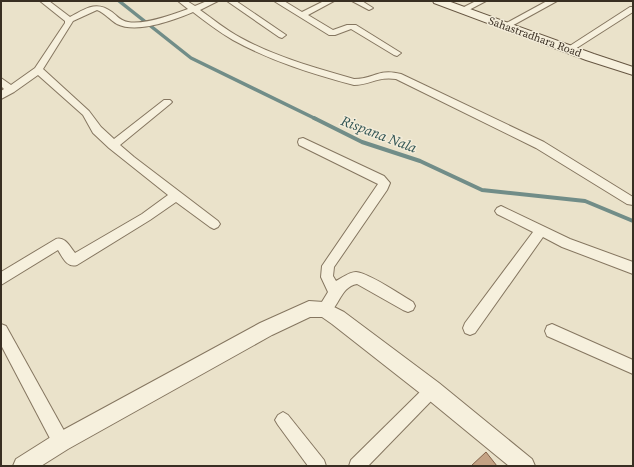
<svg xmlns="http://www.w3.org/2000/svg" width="634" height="467" font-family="'Source Serif 4',serif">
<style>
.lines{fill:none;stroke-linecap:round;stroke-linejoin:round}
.stream-far1{stroke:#718d88;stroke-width:3.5}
.stream{stroke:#718d88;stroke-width:4}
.building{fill:#c4a284;stroke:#826249}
.minor-casing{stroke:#857660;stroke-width:2}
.tertiary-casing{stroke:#857660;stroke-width:2}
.secondary-casing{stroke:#675743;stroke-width:2}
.minor{fill:#f6f0dd;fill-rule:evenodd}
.tertiary{fill:#f6f0dd;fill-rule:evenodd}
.secondary{fill:#f6f0dd;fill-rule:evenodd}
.labels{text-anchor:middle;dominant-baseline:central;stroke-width:3;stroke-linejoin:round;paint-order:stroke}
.far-street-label{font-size:11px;fill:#382e22;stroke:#f3ecd9}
.water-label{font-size:14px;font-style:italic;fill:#335655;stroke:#f3ecd9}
</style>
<rect width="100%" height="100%" fill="#eae2ca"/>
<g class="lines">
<path class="stream-far1" d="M 119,1 L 191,58 L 316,119"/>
<path class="stream" d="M 314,118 L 362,142 L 420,161 L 482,190 L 585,201 L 633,221"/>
</g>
<path class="building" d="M 486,452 L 497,466 L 471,466 Z"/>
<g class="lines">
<defs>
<g id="minor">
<path d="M 40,1 L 49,1 L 70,17 C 85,9 96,0 112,12 C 117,16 121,21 128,22 C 144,25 172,15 188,9 L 178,1 L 187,1 L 195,6 L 207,1 L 218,1 L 200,10 C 213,19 226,30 241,38 C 276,57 315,68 354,79 C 374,79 378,68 401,74 L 544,142 L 633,197 L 633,205 L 627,204 L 536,148 L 396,79 C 378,76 370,85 354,85 C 313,74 271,61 233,40 C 219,32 206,22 193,12 C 174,20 137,34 117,24 C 110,20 105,13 97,10 L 73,21 L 43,69 L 89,111 L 101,127 L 114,139 L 164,100 L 170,100 L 172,102 L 170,104 L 120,145 L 134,157 L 218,221 L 220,224 L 218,227 L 214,229 L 210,227 L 176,202 L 150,220 L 77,265 C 67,268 63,258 58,250 L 1,285 L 1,272 L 56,239 C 65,236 70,247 75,253 L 142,214 L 168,195 L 109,148 L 93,133 L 83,115 L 38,75 L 14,92 L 1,99 L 1,91 L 4,89 L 1,86 L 1,78 L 11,85 L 35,68 L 65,23 L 65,21 Z"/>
<path d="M 227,1 L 236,1 L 286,35 L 282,38 L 279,37 Z"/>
<path d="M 274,1 L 284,1 L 302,12 L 324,1 L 334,1 L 308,15 L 333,30 L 347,25 L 356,25 L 401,53 L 397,56 L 394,55 L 351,29 L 335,35 L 329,35 Z"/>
<path d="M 352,1 L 362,1 L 373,8 L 369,10 Z"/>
<path d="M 476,1 L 486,1 L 465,12 L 459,12 L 458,10 Z"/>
<path d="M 547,1 L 557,1 L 508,28 L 505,28 L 501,26 Z"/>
<path d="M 630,7 L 633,7 L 633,12 L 572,51 L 566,51 L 565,49 Z"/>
<path d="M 303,138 L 384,176 L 390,183 L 387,190 L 334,267 L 333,276 L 336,281 C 342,278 349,272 356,272 C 369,273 401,295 413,302 L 415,306 L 413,310 L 408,312 L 403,310 L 357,284 C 339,287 339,311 324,316 L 319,314 L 317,310 L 328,292 L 321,277 L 322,266 L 378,184 L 299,145 L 298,142 L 299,139 Z"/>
<path d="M 501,206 L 570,239 L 633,262 L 633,274 L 562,247 L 543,237 L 475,333 L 470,335 L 465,333 L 463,328 L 465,323 L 533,232 L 497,214 L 495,211 L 497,208 Z"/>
<path d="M 1,324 L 6,326 L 67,436 L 69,442 L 67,448 L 61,450 L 55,448 L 1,345 Z"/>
<path d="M 552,324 L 633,360 L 633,374 L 547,336 L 545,331 L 547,326 Z"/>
<path d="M 432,383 L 437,385 L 439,390 L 437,395 L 368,466 L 349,466 L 351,460 L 427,385 Z"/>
<path d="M 283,412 L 288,415 L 324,460 L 326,466 L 308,466 L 278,425 L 275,420 L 278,415 Z"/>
</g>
<path id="tertiary" d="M 309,301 L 324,302 L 344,312 L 439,383 L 532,459 L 535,466 L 509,466 L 425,397 L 332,324 L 322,317 L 310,317 L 272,335 L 68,449 L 41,466 L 13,466 L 16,459 L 54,435 L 260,323 Z"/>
<path id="secondary" d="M 433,1 L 448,1 L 594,54 L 633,67 L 633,75 L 586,60 L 434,3 Z"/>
</defs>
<use href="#minor" class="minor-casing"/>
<use href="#tertiary" class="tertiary-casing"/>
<use href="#secondary" class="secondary-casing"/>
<use href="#minor" class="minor"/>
<use href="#tertiary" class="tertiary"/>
<use href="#secondary" class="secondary"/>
</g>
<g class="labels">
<g class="far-street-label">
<text transform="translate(535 37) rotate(20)">Sahastradhara Road</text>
</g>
<g class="water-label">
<text transform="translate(379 134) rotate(21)">Rispana Nala</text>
</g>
</g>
<rect width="634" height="467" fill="none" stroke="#382e22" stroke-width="4"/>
</svg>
